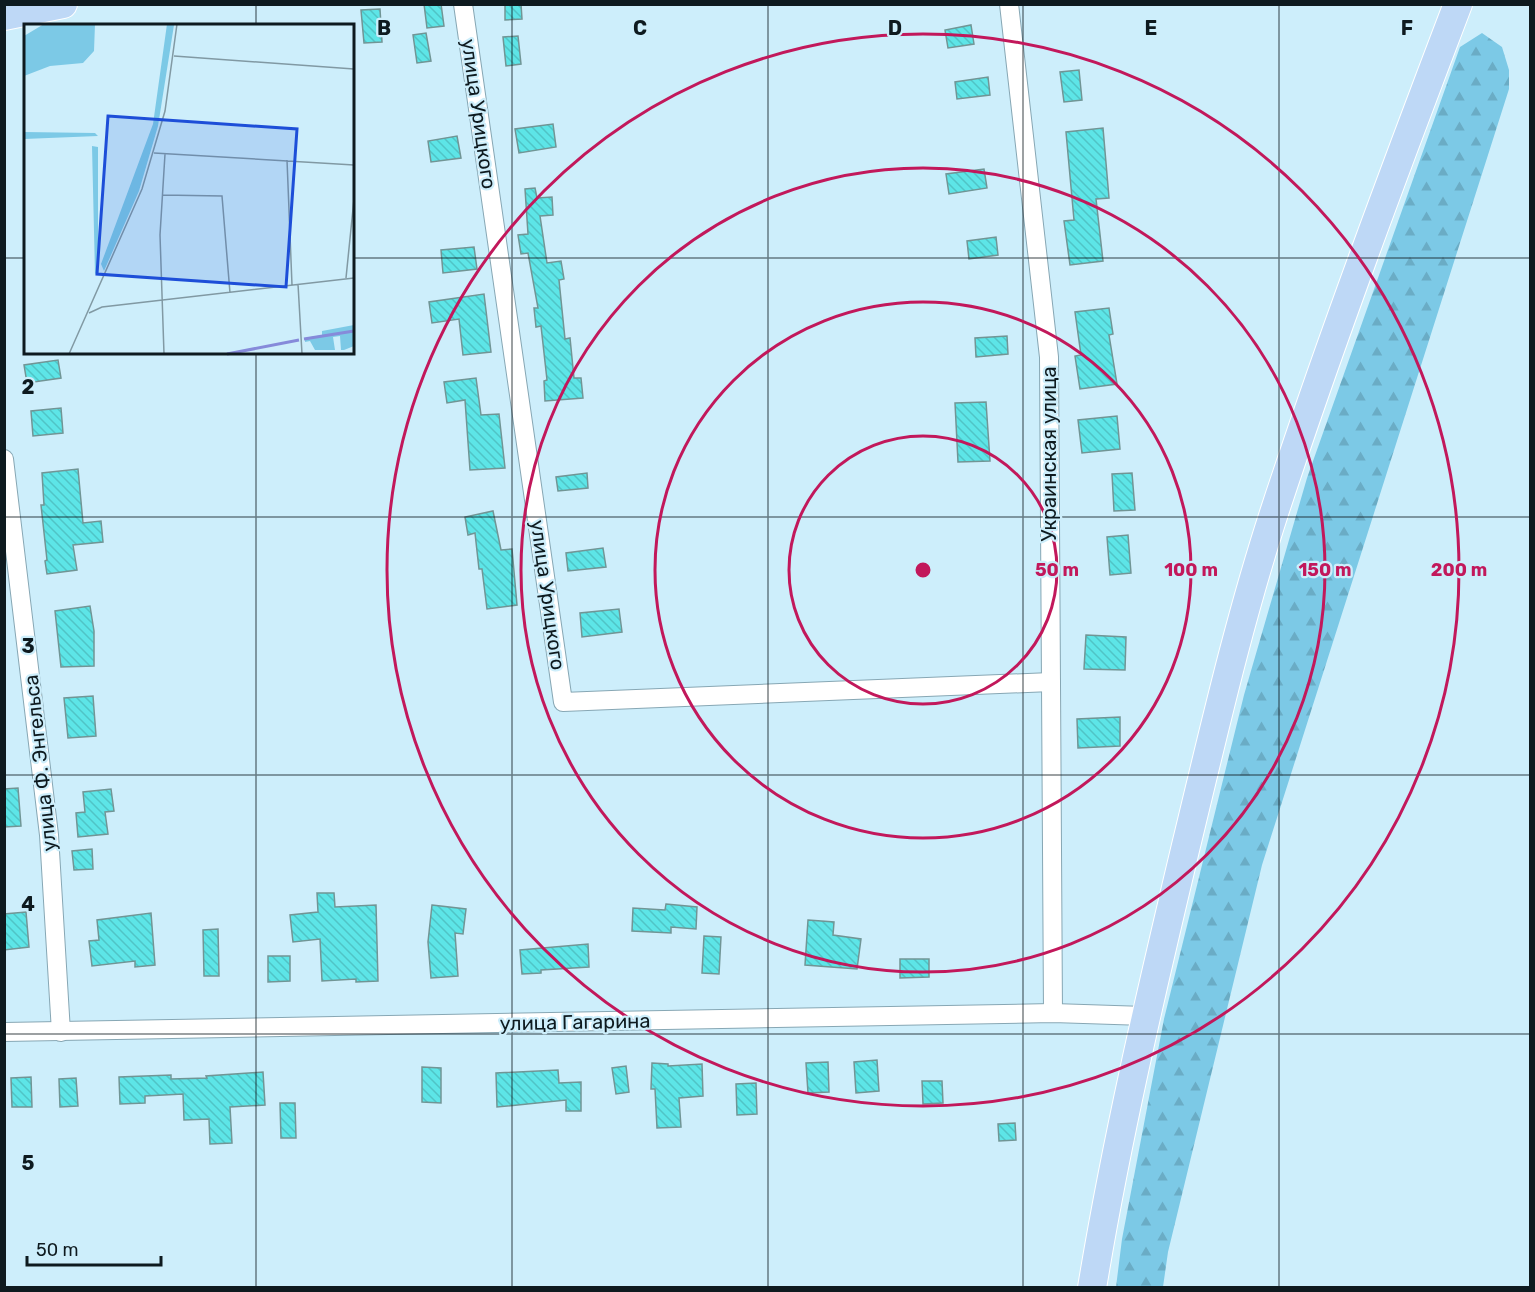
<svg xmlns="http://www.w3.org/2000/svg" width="1535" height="1292" font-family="Rubik,sans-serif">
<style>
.forest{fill:url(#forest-firs)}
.building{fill:url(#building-back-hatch);stroke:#719595;stroke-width:1.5}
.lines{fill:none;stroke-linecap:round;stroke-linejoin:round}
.minor-casing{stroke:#87a7b4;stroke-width:20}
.primary-casing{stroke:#fff;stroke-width:30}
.minor{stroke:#fff;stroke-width:18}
.primary{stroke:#bed8f6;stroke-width:28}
.grid{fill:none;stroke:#0e1a1f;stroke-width:1.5;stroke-opacity:0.55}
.ring{fill:none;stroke:#c2185b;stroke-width:3}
.labels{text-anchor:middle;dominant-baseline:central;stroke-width:4.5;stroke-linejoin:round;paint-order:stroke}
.street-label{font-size:20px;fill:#0e1a1f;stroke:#cdeefb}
.inset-river{fill:none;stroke:#868ada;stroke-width:3}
.inset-road{fill:none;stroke:#8199a3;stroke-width:1.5}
.view{fill:#1d4ed8;fill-opacity:0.15;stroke:#1d4ed8;stroke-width:3}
.inset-edge{fill:none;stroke:#0e1a1f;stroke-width:3}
.grid-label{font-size:20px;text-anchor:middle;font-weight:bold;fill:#0e1a1f;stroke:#cdeefb;stroke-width:4.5;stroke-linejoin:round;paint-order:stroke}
.centre{fill:#c2185b;stroke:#cdeefb;stroke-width:3}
.ring-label{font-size:18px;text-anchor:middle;font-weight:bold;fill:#c2185b;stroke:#cdeefb;stroke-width:4.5;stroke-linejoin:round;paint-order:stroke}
</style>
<defs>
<pattern id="forest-firs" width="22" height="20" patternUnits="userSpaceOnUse" patternTransform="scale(1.5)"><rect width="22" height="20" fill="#7cc9e6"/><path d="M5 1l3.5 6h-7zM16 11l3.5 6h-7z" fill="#6aacc5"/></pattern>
<pattern id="building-back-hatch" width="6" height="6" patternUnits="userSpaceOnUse" patternTransform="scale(1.5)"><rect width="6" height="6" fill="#5de5e7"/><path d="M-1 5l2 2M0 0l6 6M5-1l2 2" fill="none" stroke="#50c4c6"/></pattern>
</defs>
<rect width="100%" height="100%" fill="#cdeefb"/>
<path class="forest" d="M 1482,33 L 1502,47 L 1509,70 L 1509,89 L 1262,865 L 1168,1252 L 1163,1287 L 1116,1287 L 1122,1239 L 1164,1019 L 1244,695 L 1307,478 L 1460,47 Z"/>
<g class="building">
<path d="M 424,4 L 441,4 L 444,26 L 427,28 Z"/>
<path d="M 505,4 L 521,4 L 522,19 L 505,20 Z"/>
<path d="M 380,9 L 382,42 L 364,43 L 361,10 Z"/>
<path d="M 971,25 L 974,44 L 948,48 L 945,30 Z"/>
<path d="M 426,33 L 431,61 L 417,63 L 413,35 Z"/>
<path d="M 518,36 L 521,64 L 506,66 L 503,37 Z"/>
<path d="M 1079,70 L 1082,100 L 1064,102 L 1060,72 Z"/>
<path d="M 988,77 L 990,95 L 957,99 L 955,82 Z"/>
<path d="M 553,124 L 556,147 L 519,153 L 515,129 Z"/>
<path d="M 1103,128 L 1109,198 L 1096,199 L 1103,261 L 1070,265 L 1064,221 L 1074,220 L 1066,132 Z"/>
<path d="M 457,136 L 461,158 L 431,162 L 428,141 Z"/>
<path d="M 984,169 L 987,188 L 949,194 L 946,174 Z"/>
<path d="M 535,188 L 537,198 L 552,197 L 553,215 L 540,216 L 547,263 L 561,261 L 564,279 L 559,280 L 565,339 L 570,338 L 574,378 L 581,378 L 583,398 L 545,401 L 544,381 L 547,380 L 541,326 L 536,327 L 534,308 L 538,308 L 528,253 L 521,254 L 518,235 L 528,234 L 525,189 Z"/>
<path d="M 996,237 L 998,255 L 969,259 L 967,241 Z"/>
<path d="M 474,247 L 477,269 L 443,273 L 441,250 Z"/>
<path d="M 484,294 L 491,352 L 463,355 L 459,319 L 432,323 L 429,302 Z"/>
<path d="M 1109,308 L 1113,334 L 1109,335 L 1117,384 L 1080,389 L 1075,356 L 1081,355 L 1075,312 Z"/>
<path d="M 1007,336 L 1008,354 L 976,357 L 975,338 Z"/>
<path d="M 58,360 L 61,378 L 27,383 L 24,365 Z"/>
<path d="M 476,378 L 481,415 L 499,414 L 505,468 L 470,470 L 465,400 L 447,403 L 444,382 Z"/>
<path d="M 986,402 L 990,461 L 958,462 L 955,403 Z"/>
<path d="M 61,408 L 63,433 L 33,436 L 31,411 Z"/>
<path d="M 1117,416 L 1120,449 L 1082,453 L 1078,420 Z"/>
<path d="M 78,469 L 83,523 L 101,521 L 103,542 L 73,545 L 77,570 L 47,574 L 45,561 L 47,560 L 41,505 L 44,505 L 42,473 Z"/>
<path d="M 587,473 L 588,488 L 558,491 L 556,477 Z"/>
<path d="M 1132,473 L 1135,510 L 1114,511 L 1112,474 Z"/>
<path d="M 493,511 L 501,550 L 512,549 L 517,605 L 487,609 L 482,569 L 479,569 L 475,533 L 468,535 L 465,517 Z"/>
<path d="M 1128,535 L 1131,573 L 1110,575 L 1107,537 Z"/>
<path d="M 603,548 L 606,567 L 568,571 L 566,553 Z"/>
<path d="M 90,606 L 94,631 L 94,666 L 61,667 L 55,611 Z"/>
<path d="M 619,609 L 622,632 L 582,637 L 580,613 Z"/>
<path d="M 1086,635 L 1126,637 L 1125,670 L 1084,669 Z"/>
<path d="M 93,696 L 96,736 L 68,738 L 64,698 Z"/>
<path d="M 1120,717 L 1120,746 L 1078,748 L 1077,719 Z"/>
<path d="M 18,788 L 21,826 L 4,827 L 4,789 Z"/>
<path d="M 111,789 L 114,811 L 105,812 L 108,834 L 78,837 L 76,813 L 85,812 L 83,792 Z"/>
<path d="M 92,849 L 93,869 L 74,870 L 72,851 Z"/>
<path d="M 317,893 L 334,893 L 335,907 L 376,905 L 378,981 L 356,982 L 356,979 L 322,981 L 320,939 L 293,942 L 290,915 L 318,912 Z"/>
<path d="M 666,904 L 697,907 L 696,929 L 671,927 L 671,933 L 632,931 L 633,908 L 665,910 Z"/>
<path d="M 432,905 L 466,909 L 463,934 L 455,933 L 458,976 L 431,978 L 428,942 Z"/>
<path d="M 26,912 L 29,947 L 4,950 L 4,914 Z"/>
<path d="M 151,913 L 155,965 L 135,967 L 135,961 L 92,966 L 89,941 L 99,940 L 97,920 Z"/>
<path d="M 808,920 L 834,922 L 833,935 L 861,939 L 857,969 L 805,965 Z"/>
<path d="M 218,929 L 219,976 L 204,976 L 203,930 Z"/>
<path d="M 704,936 L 721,937 L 719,974 L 702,973 Z"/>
<path d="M 588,944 L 589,967 L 541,970 L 541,973 L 522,974 L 520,950 Z"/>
<path d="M 268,956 L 290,956 L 290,981 L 268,982 Z"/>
<path d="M 900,959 L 929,959 L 929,977 L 900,978 Z"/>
<path d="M 877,1060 L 879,1091 L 856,1093 L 854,1062 Z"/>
<path d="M 828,1062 L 829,1092 L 808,1093 L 806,1063 Z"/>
<path d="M 652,1063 L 668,1064 L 668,1066 L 702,1064 L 703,1096 L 679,1098 L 681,1127 L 657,1128 L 655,1089 L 651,1089 Z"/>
<path d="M 626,1066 L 629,1092 L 616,1094 L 612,1068 Z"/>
<path d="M 422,1067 L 441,1068 L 441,1103 L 422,1102 Z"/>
<path d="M 558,1070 L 559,1083 L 581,1082 L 581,1111 L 566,1111 L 566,1100 L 497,1107 L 496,1073 Z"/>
<path d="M 263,1072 L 265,1105 L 230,1107 L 232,1143 L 210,1144 L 209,1119 L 184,1120 L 183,1094 L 145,1096 L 145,1103 L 120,1104 L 119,1077 L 171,1075 L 171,1079 L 207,1078 L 206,1076 Z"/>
<path d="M 31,1077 L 32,1107 L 12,1107 L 11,1078 Z"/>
<path d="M 76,1078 L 78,1106 L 60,1107 L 59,1079 Z"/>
<path d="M 922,1081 L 942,1081 L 943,1103 L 923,1104 Z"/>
<path d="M 756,1083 L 757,1114 L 737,1115 L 736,1084 Z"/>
<path d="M 280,1103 L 295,1103 L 296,1138 L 281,1138 Z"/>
<path d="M 1015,1123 L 1016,1140 L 999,1141 L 998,1124 Z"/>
</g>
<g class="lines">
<defs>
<g id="minor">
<path d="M 463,4 L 563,702 L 1051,682"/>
<path d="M 1009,4 L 1049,357 L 1053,1013"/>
<path d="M 4,459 L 49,835 L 61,1032"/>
<path d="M 4,1032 L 1053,1013 L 1145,1016"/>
</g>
<g id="primary">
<path d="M 4,16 L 63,4"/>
<path d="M 1092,1288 C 1116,1142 1150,997 1184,854 C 1212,739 1238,623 1275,510 C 1331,340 1394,172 1458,4"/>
</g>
</defs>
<use href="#minor" class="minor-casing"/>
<use href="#primary" class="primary-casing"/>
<use href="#minor" class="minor"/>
<use href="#primary" class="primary"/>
</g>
<path class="grid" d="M 256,4 L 256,26M 512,4 L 512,1288M 768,4 L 768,1288M 1023,4 L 1023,1288M 1279,4 L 1279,1288M 4,258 L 26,258M 352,258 L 1530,258M 256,352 L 256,1288M 4,517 L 1530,517M 4,775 L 1530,775M 4,1034 L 1530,1034"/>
<g class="ring">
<circle cx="923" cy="570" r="134"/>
<circle cx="923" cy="570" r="268"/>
<circle cx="923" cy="570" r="402"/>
<circle cx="923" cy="570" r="536"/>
</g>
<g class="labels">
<g class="street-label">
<text transform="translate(479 114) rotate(82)">улица Урицкого</text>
<text transform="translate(1049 454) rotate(-90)">Украинская улица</text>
<text transform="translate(548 595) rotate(82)">улица Урицкого</text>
<text transform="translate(40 763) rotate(-96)">улица Ф. Энгельса</text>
<text transform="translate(575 1022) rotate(-1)">улица Гагарина</text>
</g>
</g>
<g transform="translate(24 24)">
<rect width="330" height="330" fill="#cdeefb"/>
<path d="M 330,301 L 330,322 L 320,326 L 317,326 L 316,312 L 309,313 L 311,326 L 291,326 L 286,317 L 281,318 L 281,314 L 298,311 L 298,307 Z" fill="#7cc9e6"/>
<path d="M 143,0 L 150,1 L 134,102 L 115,167 L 80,247 L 77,240 L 129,100 ZM 0,108 L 71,109 L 74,112 L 0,115 ZM 68,122 L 74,123 L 74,248 L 71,250 Z" fill="#7cc9e6"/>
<path d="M 20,0 L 71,0 L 70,27 L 59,39 L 26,42 L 0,52 L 0,12 Z" fill="#7cc9e6"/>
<path class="inset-river" d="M 280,315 L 330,307M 203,330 L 275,316"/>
<path class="inset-road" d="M 150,32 L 330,45M 130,129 L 330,141M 263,136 L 268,261M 138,171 L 198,172 L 206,269M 322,254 L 330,175M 274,260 L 278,330M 65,289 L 78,283 L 330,254M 45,330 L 118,165 L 141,87 L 153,0M 140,330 L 136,211 L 141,130"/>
<path class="view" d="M 84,92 L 273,105 L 262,263 L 73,250 Z"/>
<rect width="330" height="330" class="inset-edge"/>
</g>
<g class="grid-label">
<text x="384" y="35">B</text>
<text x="640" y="35">C</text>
<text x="895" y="35">D</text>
<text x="1151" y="35">E</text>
<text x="1407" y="35">F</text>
<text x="28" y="394">2</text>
<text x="28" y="653">3</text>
<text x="28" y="911">4</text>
<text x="28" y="1170">5</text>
</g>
<circle cx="923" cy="570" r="9" class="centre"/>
<g class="ring-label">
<text x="1057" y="576">50 m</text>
<text x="1191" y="576">100 m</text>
<text x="1325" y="576">150 m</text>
<text x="1459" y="576">200 m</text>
</g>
<rect width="1535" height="1292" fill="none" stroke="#0e1a1f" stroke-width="12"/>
<path d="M27 1256v9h134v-9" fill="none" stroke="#0e1a1f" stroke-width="3"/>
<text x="36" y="1256" font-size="18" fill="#0e1a1f" stroke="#cdeefb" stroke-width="4.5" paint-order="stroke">50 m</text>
</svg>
